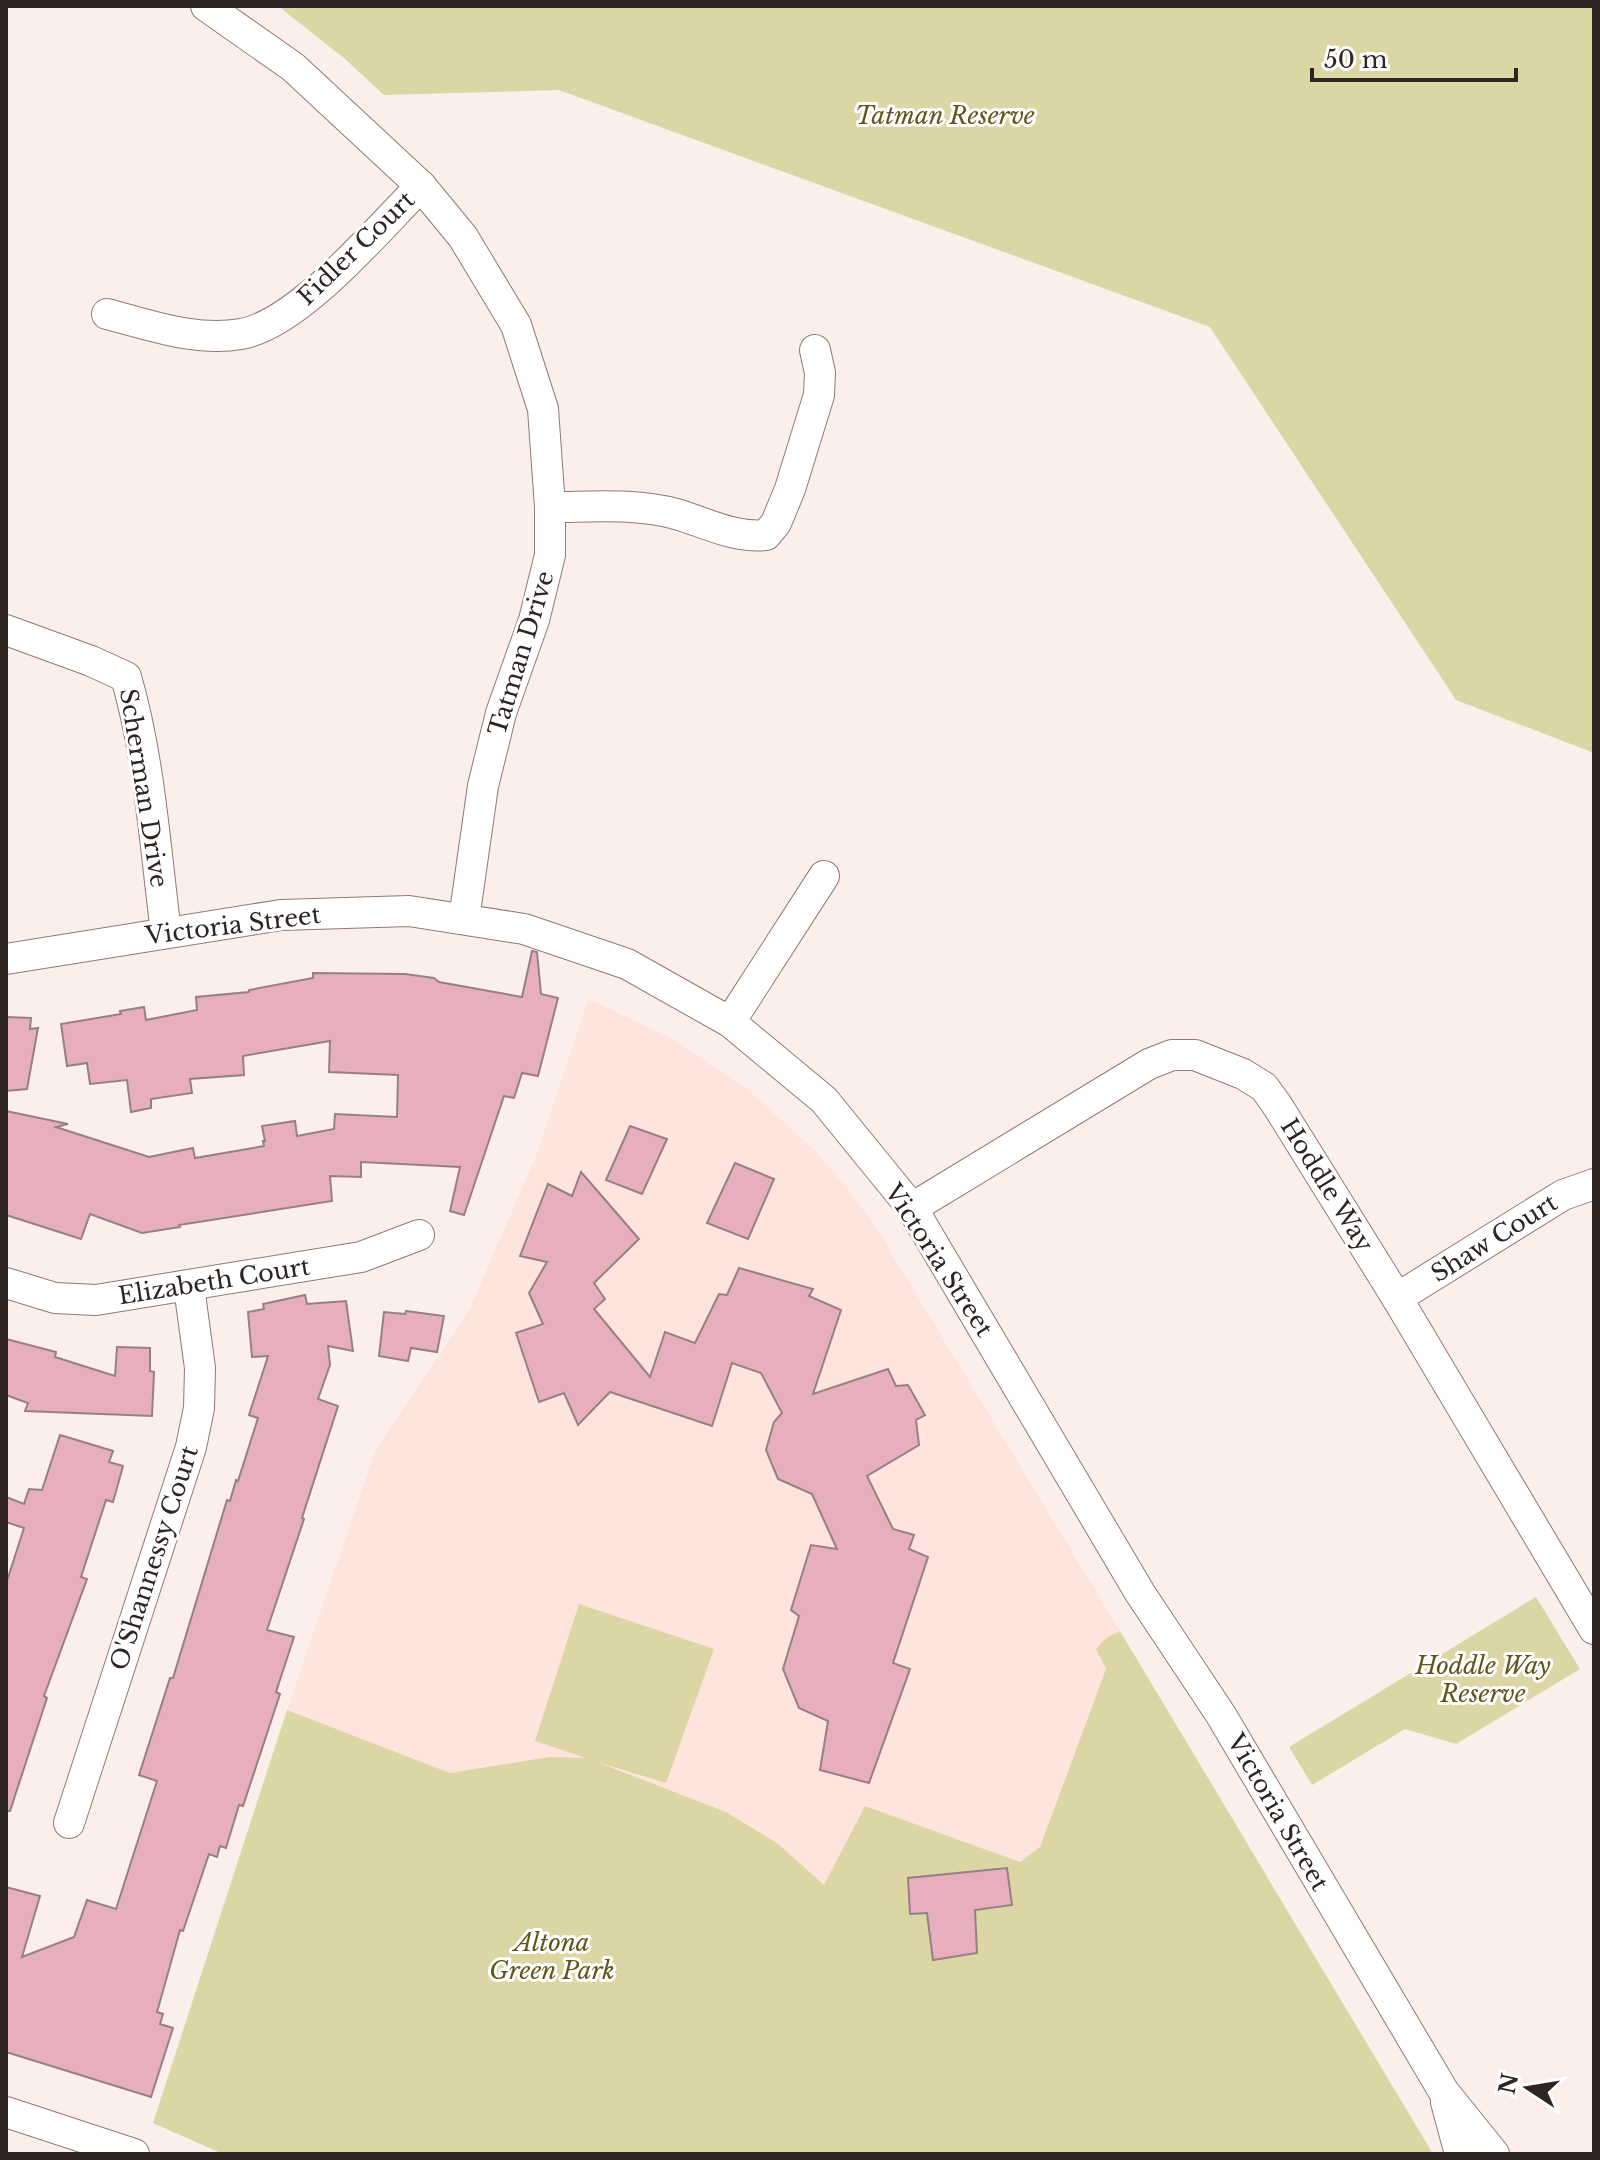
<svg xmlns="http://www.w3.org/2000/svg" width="1600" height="2160" font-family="'Libre Baskerville',serif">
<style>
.built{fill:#fee4dd}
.green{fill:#dcd5a4}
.building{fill:#e7aebd;stroke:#968085;stroke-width:2}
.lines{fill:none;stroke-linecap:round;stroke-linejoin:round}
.minor-casing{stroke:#907a75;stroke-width:32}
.minor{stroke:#fff;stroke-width:30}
.labels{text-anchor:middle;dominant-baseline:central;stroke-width:6;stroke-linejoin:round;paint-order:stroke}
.park-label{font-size:24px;font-style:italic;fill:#60561a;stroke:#fff}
.street-label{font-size:24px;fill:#2e2523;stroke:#fff}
</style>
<rect width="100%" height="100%" fill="#fceeea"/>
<path class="built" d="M 588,999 L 667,1036 L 746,1088 L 814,1150 L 847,1188 L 875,1226 L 1120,1631 L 1106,1638 L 1106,1669 L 1040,1847 L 1021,1862 L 865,1806 L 824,1886 L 777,1843 L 726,1812 L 588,1759 L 549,1757 L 450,1773 L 287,1710 L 375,1452 L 468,1313 L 537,1154 Z"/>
<g class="green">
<path d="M 278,6 L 1594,6 L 1594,753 L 1456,700 L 1210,327 L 559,90 L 384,95 L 345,59 Z"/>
<path d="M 1536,1597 L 1580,1669 L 1456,1744 L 1405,1729 L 1312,1785 L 1289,1747 Z"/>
<path d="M 579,1604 L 714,1649 L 666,1783 L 597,1762 L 726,1812 L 777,1843 L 824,1885 L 865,1806 L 1020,1862 L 1040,1847 L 1106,1669 L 1096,1649 L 1106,1638 L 1120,1631 L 1433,2154 L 223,2154 L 153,2123 L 287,1710 L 450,1773 L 549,1757 L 586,1758 L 535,1741 Z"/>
</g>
<g class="building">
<path d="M 532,951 L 537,952 L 541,994 L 558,998 L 538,1076 L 522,1073 L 514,1098 L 504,1096 L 464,1215 L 450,1211 L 460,1167 L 361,1162 L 361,1177 L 330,1176 L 332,1201 L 179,1225 L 180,1227 L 142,1233 L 90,1214 L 81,1239 L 6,1215 L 6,1111 L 68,1124 L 56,1127 L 149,1157 L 193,1148 L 195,1158 L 264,1146 L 263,1141 L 265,1141 L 262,1126 L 295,1121 L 297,1136 L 334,1129 L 335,1114 L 397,1117 L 398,1075 L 329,1072 L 330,1041 L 243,1056 L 244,1075 L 190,1079 L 192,1093 L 151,1099 L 151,1108 L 131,1112 L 127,1080 L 90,1084 L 87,1063 L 67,1066 L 61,1024 L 121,1014 L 120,1011 L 144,1007 L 146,1020 L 197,1010 L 196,997 L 249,992 L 249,990 L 313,978 L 313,973 L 405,974 L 434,978 L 439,982 L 522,997 Z"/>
<path d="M 6,1017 L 31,1018 L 30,1029 L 38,1028 L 27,1089 L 6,1091 Z"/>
<path d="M 630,1126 L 667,1139 L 642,1194 L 606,1180 Z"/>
<path d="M 735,1163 L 774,1179 L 748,1239 L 707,1223 Z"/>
<path d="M 581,1172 L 639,1239 L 594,1283 L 605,1299 L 594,1309 L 650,1377 L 665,1332 L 695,1343 L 719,1294 L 727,1295 L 739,1268 L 813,1289 L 809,1296 L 841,1310 L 813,1394 L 888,1369 L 896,1386 L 908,1385 L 925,1415 L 916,1420 L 919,1445 L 867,1476 L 893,1529 L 914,1535 L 909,1549 L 928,1557 L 893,1663 L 910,1669 L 869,1783 L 820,1770 L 828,1721 L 799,1708 L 783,1669 L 799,1616 L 791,1610 L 811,1545 L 837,1549 L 812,1494 L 778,1479 L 766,1450 L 774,1422 L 782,1413 L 761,1373 L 732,1363 L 712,1426 L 610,1392 L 578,1425 L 564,1393 L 539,1402 L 516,1333 L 543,1324 L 529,1293 L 547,1262 L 520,1256 L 548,1184 L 572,1196 Z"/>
<path d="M 305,1295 L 307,1304 L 346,1301 L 353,1351 L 328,1346 L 330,1365 L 318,1399 L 338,1406 L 302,1518 L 304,1519 L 267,1630 L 294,1637 L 276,1692 L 280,1694 L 243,1806 L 239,1805 L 226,1848 L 220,1846 L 217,1857 L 209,1854 L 183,1931 L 180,1930 L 157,2012 L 163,2014 L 160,2024 L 173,2028 L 151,2097 L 6,2052 L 6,1887 L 40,1896 L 22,1957 L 74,1937 L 87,1900 L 116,1909 L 157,1781 L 139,1775 L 170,1678 L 173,1678 L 227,1500 L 230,1501 L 236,1480 L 238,1481 L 258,1418 L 249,1415 L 268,1356 L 252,1357 L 248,1312 L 264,1309 L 263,1304 Z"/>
<path d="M 406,1311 L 444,1316 L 437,1352 L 411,1348 L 408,1361 L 379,1356 L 384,1312 L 405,1314 Z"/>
<path d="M 6,1339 L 56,1352 L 55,1357 L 115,1376 L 117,1347 L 150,1348 L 150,1371 L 154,1372 L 152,1416 L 25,1411 L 28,1403 L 6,1395 Z"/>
<path d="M 60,1435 L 113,1451 L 109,1462 L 123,1466 L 113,1502 L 106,1500 L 81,1577 L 87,1579 L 44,1696 L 47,1698 L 10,1811 L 6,1811 L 6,1584 L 24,1528 L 6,1522 L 6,1497 L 24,1504 L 29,1489 L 42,1490 Z"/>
<path d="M 1007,1868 L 1012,1905 L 975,1910 L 977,1953 L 933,1960 L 927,1913 L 910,1914 L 908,1878 Z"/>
</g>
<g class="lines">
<defs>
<g id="minor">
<path d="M 206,6 L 293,67 L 421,186 L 463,237 L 516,325 L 543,409 L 550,507 L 550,555 L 534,620 L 501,713 L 483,786 L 464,919"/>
<path d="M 107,314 C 150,325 196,342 241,334 C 299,324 379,228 421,186"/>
<path d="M 550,507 C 591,507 636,503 676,514 C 707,523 733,538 766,535 L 776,523 L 790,489 L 819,395 L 820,373 L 815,350"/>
<path d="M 6,630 L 91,661 L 126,677 C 150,760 155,847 166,932"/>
<path d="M 6,959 L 281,915 L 409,911 L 524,929 L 627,964 L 730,1022 L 824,1100 L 912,1208 L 1140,1593 L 1221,1715 L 1444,2092 L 1494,2154"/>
<path d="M 730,1022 L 824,876"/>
<path d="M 912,1208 L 1149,1064 L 1172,1055 L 1195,1055 L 1243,1074 L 1264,1087 L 1277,1105 L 1397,1298 L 1594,1629"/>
<path d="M 6,1283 L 55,1298 L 96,1300 L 361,1257 L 419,1235"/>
<path d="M 1397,1298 L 1563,1195 L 1594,1184"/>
<path d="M 69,1823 L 191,1447 L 199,1408 L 200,1368 L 189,1287"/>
<path d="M 1446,2102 L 1460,2154"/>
<path d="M 6,2112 L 134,2154"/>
</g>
</defs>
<use href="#minor" class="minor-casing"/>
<use href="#minor" class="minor"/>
</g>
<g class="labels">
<g class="park-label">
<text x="945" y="115">Tatman Reserve</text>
<text x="1483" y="1665">Hoddle Way<tspan x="1483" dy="28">Reserve</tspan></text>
<text x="552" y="1942">Altona<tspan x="552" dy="28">Green Park</tspan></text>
</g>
<g class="street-label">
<text transform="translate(356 248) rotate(-44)">Fidler Court</text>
<text transform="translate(521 653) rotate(-73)">Tatman Drive</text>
<text transform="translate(144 788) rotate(81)">Scherman Drive</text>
<text transform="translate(233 925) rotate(-7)">Victoria Street</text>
<text transform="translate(1327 1185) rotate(58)">Hoddle Way</text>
<text transform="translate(1494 1238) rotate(-32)">Shaw Court</text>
<text transform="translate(939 1260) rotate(57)">Victoria Street</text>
<text transform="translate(214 1281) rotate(-9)">Elizabeth Court</text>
<text transform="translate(154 1558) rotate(-72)">O'Shannessy Court</text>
<text transform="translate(1278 1812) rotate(60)">Victoria Street</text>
</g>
</g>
<rect width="1600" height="2160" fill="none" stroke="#2e2523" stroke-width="16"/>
<g transform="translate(1528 2088) rotate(282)" stroke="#ffffff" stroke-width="6" paint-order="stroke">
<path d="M0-6L14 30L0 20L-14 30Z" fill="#2e2523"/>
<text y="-12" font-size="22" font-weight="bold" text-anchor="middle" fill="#2e2523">N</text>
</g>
<path d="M1312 68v12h204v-12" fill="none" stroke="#2e2523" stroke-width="4"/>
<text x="1324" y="68" font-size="24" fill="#2e2523" stroke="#ffffff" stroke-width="6" paint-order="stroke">50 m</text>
</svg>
